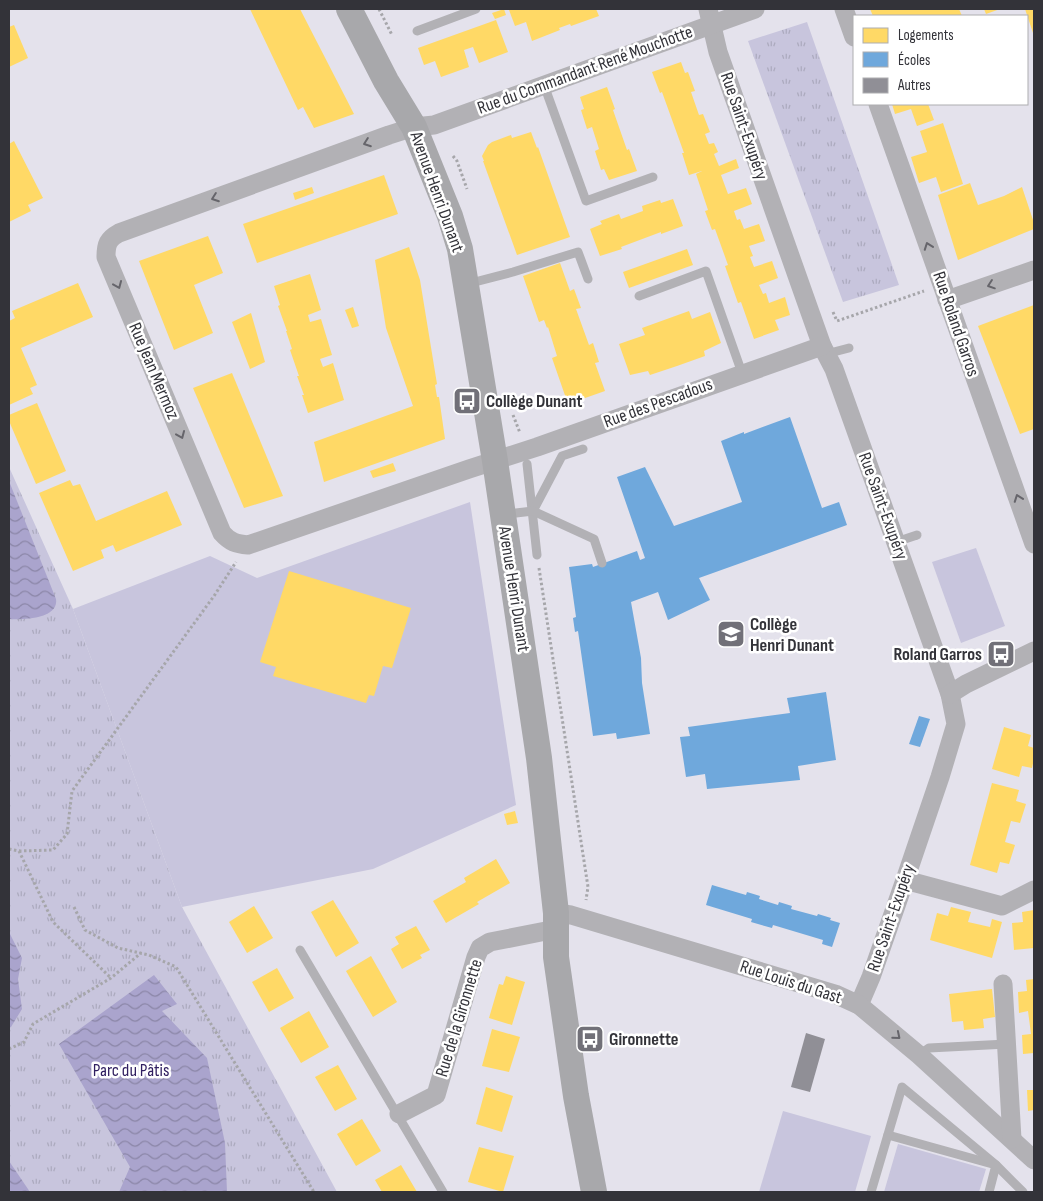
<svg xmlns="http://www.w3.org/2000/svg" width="1043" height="1201" font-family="'Sofia Sans Condensed',sans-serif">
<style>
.park{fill:url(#park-tufts)}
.pitch{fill:#c8c5dd}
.water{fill:url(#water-waves)}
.homes{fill:#ffd966}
.schools{fill:#6fa8dc}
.building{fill:#908f96}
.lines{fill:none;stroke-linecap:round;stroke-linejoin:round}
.path{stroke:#a6a6aa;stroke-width:3;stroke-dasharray:2.5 2.5;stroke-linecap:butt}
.lane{stroke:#b2b1b5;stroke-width:9}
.street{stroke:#b2b1b5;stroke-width:19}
.secondary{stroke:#a8a8ab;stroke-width:26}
.oneway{stroke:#66656b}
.labels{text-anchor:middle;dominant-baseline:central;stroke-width:5;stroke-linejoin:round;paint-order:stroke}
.street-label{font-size:18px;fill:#333339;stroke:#fff}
.poi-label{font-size:18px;font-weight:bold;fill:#333339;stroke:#fff;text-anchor:start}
.park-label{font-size:18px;fill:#312061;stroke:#fff}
</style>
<defs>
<pattern id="park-tufts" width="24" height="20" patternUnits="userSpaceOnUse" patternTransform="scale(1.25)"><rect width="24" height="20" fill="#c8c5dd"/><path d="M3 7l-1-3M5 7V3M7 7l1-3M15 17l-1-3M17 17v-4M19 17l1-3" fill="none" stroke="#acaabe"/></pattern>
<pattern id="water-waves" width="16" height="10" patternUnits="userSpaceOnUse" patternTransform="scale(1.25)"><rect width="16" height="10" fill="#aaa4cd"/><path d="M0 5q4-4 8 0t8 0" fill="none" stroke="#8b86a7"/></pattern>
</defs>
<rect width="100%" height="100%" fill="#e4e2ec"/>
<g class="park">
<path d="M 807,22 L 899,285 L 843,302 L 748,41 Z"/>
<path d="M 9,467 L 73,609 L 182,907 L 337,1192 L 9,1192 Z"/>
</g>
<g class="pitch">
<path d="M 470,502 L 516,805 L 373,869 L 182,907 L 73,609 L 210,556 L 257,578 Z"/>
<path d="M 976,548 L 1005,626 L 961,643 L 932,562 Z"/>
<path d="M 783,1111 L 871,1136 L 855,1192 L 759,1192 Z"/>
<path d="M 898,1144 L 986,1169 L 979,1192 L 884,1192 Z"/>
</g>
<g class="water">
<path d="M 9,481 L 56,599 C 59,619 23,620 9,619 Z"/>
<path d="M 9,932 L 22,958 L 18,979 L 22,1009 L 11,1027 L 9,1028 Z"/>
<path d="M 154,975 L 177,1004 L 162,1011 L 207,1058 L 225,1143 L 227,1192 L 119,1192 L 130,1167 L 59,1044 Z"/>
<path d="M 9,1161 L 30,1192 L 9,1192 Z"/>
</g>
<g class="homes">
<path d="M 250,9 L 300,9 L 354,114 L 314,128 L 303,107 L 298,110 Z"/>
<path d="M 504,9 L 506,15 L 495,19 L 492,13 Z"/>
<path d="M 511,9 L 596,9 L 599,16 L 571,26 L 570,24 L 559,28 L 560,30 L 532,41 L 526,22 L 515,26 L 509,10 Z"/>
<path d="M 870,9 L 959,9 L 962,16 L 873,16 Z"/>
<path d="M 984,9 L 1000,9 L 986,14 Z"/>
<path d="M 1025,9 L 1034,9 L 1034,36 Z"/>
<path d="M 496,20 L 508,52 L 479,63 L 473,47 L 464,50 L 469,67 L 441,77 L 435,61 L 424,65 L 418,48 Z"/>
<path d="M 14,25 L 28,58 L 9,67 L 9,27 Z"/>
<path d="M 681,62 L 685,73 L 688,72 L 695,91 L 691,92 L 699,115 L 703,114 L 710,132 L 705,134 L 709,144 L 714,143 L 718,152 L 714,154 L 719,166 L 736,159 L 739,168 L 721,175 L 728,194 L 746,188 L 752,204 L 734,211 L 737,220 L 740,219 L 744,229 L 759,224 L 765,241 L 749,246 L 753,256 L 750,257 L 754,267 L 772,261 L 778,278 L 759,285 L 763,294 L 766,293 L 769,303 L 785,297 L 790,315 L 775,320 L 779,330 L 754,339 L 741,302 L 738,303 L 725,266 L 728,265 L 715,229 L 712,230 L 705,211 L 708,210 L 696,174 L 702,171 L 689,175 L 682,153 L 684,153 L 662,92 L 660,93 L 652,72 Z"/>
<path d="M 607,87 L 615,109 L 613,110 L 627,150 L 629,149 L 637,171 L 609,180 L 604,169 L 601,170 L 595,151 L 599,149 L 592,127 L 587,129 L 581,110 L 584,109 L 580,97 Z"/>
<path d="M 892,104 L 928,104 L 934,120 L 917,126 L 911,109 L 895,114 Z"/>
<path d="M 943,123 L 963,184 L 941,192 L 936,177 L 919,183 L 911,157 L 927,152 L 920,131 Z"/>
<path d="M 531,132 L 537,148 L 538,147 L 570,237 L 517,255 L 483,161 L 484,161 L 482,156 L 488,145 L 492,142 L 511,135 L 512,138 Z"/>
<path d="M 14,141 L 43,198 L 28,205 L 31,211 L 9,222 L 9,144 Z"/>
<path d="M 384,175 L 398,214 L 257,263 L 243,224 Z"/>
<path d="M 970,183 L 978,205 L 1004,196 L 1022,187 L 1034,223 L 1034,229 L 958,260 L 938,195 Z"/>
<path d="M 312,187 L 314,193 L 295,200 L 293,193 Z"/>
<path d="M 673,199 L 683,226 L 661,234 L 661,232 L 621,247 L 622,249 L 600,256 L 590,229 L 602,224 L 600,221 L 619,214 L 621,219 L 643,211 L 642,206 L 660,200 L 661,203 Z"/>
<path d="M 208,236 L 223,273 L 194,285 L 213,333 L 174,350 L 139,261 Z"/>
<path d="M 409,247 L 420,280 L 437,384 L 435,385 L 437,397 L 439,397 L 445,439 L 324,482 L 314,442 L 413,406 L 386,328 L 375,260 Z"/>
<path d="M 687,249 L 693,265 L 629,288 L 623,272 Z"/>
<path d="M 560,263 L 570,291 L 574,289 L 581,308 L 576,309 L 589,345 L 593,343 L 599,362 L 595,363 L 605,391 L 568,404 L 552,358 L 557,356 L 548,327 L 547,328 L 544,320 L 539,322 L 523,276 Z"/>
<path d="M 310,274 L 321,310 L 308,315 L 310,322 L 321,319 L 332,355 L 320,359 L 323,367 L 333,363 L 344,400 L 308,413 L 302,395 L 304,395 L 297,376 L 299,376 L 290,350 L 292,349 L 286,331 L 287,331 L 278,306 L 280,305 L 274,286 Z"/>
<path d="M 78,283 L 93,317 L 21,348 L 37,385 L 30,388 L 33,394 L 9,405 L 9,321 L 15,318 L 12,311 Z"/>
<path d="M 1034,305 L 1034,429 L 1020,434 L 978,326 Z"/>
<path d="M 353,307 L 359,326 L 352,328 L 345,310 Z"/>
<path d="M 689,311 L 692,319 L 710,312 L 721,343 L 704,351 L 705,356 L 677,366 L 650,375 L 648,371 L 630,375 L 619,344 L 645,335 L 642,328 Z"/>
<path d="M 251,313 L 265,362 L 250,369 L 232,322 Z"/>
<path d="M 232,373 L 283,496 L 244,508 L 193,388 Z"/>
<path d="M 37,403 L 66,471 L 36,484 L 9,421 L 9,415 Z"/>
<path d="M 393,463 L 396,471 L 373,478 L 370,471 Z"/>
<path d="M 70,480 L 73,486 L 80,484 L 96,521 L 167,491 L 182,525 L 116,552 L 113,545 L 101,550 L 104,558 L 73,571 L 39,493 Z"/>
<path d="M 289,571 L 411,608 L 392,668 L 383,666 L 374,696 L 369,695 L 366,703 L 273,676 L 276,667 L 260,662 Z"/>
<path d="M 1004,727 L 1031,735 L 1028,746 L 1034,748 L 1034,759 L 1032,768 L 1022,766 L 1019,777 L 992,769 Z"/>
<path d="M 992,783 L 1019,790 L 1016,801 L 1026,804 L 1020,823 L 1011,821 L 1005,842 L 1015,845 L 1009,864 L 1000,862 L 997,873 L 970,865 Z"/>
<path d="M 515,811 L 518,823 L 507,825 L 504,814 Z"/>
<path d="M 496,859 L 510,883 L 477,902 L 479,904 L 446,923 L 433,901 L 466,882 L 464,878 Z"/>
<path d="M 333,900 L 359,943 L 336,957 L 311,912 Z"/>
<path d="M 254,906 L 273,938 L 247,953 L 229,922 Z"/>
<path d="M 951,907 L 971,912 L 968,922 L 990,927 L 992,919 L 1002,922 L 992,958 L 930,940 L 937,913 L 948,916 Z"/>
<path d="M 1034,910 L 1034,948 L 1014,950 L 1012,923 L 1023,922 L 1022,912 Z"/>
<path d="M 416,926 L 430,950 L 420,955 L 422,958 L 402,969 L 391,949 L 399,944 L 395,937 Z"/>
<path d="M 371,956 L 397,1002 L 373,1017 L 346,971 Z"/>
<path d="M 277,968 L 294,998 L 269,1012 L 252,982 Z"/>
<path d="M 506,976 L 525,982 L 512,1025 L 489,1018 L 499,984 L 503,985 Z"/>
<path d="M 1034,979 L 1034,1053 L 1023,1054 L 1022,1035 L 1031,1034 L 1028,1011 L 1019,1013 L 1018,992 L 1027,991 L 1026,980 Z"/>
<path d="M 992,989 L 995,1017 L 983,1019 L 984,1028 L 964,1030 L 963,1021 L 952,1022 L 949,994 Z"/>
<path d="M 309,1011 L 329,1047 L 301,1063 L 280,1028 Z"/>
<path d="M 492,1029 L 520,1037 L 509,1072 L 482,1066 Z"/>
<path d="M 338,1065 L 357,1099 L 335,1111 L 315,1077 Z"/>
<path d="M 486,1087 L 513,1096 L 502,1132 L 476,1124 Z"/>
<path d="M 1027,1090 L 1034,1090 L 1034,1110 L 1028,1111 Z"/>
<path d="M 362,1119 L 381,1151 L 356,1166 L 337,1134 Z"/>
<path d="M 479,1147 L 514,1156 L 503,1192 L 468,1182 Z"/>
<path d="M 401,1165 L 417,1192 L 382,1192 L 375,1180 Z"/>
</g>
<g class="schools">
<path d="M 790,417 L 822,508 L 839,502 L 847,525 L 699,578 L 710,600 L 668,620 L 658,592 L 631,602 L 641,658 L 642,683 L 650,734 L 617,739 L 616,733 L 593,736 L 578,631 L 575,632 L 573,618 L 576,617 L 569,567 L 592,564 L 593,567 L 637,551 L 640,560 L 645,558 L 617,477 L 645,467 L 674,526 L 742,502 L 721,441 L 744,432 L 744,434 Z"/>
<path d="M 826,692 L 836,760 L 798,766 L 800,780 L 707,789 L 705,774 L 686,777 L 680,737 L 690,736 L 688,727 L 790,713 L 787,698 Z"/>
<path d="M 919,716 L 930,719 L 920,747 L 909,744 Z"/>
<path d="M 712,885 L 746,895 L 747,892 L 760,896 L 759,899 L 778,905 L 779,902 L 792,906 L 791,909 L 817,916 L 818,914 L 831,918 L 830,920 L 840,923 L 832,947 L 822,944 L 823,940 L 773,925 L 772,928 L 751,922 L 752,919 L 706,905 Z"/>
</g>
<path class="building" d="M 806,1033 L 825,1039 L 810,1092 L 791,1087 Z"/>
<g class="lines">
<g class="path">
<path d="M 379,9 L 392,35"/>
<path d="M 453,156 L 457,161 L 467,189"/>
<path d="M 833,312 L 837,321 L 924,291"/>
<path d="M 513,415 L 520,433"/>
<path d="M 539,568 L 588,887 L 586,900"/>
<path d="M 9,849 L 19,851 L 53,922 L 111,978"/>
<path d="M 19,851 L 53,850 L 67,834 L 72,791 L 214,596 L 236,562"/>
<path d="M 74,907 L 85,930 L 118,948 L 149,955 L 176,967 L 314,1192"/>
<path d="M 9,1049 L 24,1042 L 33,1024 L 111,978 L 141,953"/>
</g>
<g class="lane">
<path d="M 417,31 L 476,9"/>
<path d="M 544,85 L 586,201 L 653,177"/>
<path d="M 467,284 L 513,272 L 578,252 L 588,279"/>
<path d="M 639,296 L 706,271 L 742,373"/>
<path d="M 826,354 L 849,348"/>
<path d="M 527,464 L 537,555"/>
<path d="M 533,511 L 562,456 L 583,449"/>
<path d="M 516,513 L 533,511 L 594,539 L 602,563"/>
<path d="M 896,542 L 917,535"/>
<path d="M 300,950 L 443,1192"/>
<path d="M 919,1055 L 929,1048 L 1007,1044"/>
<path d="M 888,1135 L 996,1165 L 989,1192"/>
<path d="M 871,1192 L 902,1087 L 996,1165 L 1023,1192"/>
</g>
<g class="street">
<path d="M 708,9 L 718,52 L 811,315 L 822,346 L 834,369 L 950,694 L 956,724 L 940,777 L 905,880 L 871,977 L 859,1005"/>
<path d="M 755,9 L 434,125 L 414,127 L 389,135 L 119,233 C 108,239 106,244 106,257 L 222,533 C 230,542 236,544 248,545 L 469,469 L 537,447 L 822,346"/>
<path d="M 844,9 L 854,37"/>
<path d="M 878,104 L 1034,544"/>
<path d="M 947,300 L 1034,270"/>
<path d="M 950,694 L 966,684 L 1034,651"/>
<path d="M 905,880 L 1002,906 L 1034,890"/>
<path d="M 556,913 L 571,915 L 835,994 L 859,1005 L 919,1055 L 1034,1160"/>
<path d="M 1003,984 L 1012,1139"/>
<path d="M 399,1114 L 436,1095 L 476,957 L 480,948 L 490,942 L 556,929"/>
</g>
<path class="secondary" d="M 349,9 L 386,81 L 414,127 L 450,216 L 460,249 L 495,461 L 539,758 L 556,913 L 556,957 L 576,1096 L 594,1192"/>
</g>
<defs><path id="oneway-chevron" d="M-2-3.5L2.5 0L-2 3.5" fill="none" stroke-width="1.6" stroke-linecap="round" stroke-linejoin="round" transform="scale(1.25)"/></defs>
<g class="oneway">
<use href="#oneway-chevron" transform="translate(367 143) rotate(160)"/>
<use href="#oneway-chevron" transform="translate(215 198) rotate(160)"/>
<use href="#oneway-chevron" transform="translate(928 246) rotate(-110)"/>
<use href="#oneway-chevron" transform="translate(118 285) rotate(67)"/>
<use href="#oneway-chevron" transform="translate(991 285) rotate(161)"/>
<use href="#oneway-chevron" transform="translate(181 435) rotate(67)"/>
<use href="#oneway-chevron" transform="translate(1018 498) rotate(-110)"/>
<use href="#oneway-chevron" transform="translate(897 1036) rotate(40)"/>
</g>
<defs>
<symbol id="bus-square" viewBox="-11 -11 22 22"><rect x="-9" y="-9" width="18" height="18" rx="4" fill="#717078" stroke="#fff"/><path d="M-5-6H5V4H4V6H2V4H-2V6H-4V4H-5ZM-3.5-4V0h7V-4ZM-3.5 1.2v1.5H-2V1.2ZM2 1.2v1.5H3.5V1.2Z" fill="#fff"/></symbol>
<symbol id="school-square" viewBox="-11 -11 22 22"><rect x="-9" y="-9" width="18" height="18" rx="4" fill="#717078" stroke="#fff"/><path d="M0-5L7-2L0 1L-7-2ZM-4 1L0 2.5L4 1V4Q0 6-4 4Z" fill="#fff"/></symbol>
</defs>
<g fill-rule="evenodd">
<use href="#bus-square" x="451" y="385" width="32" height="32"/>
<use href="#school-square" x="715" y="618" width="32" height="32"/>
<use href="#bus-square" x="985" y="638" width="32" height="32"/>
<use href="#bus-square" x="574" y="1023" width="32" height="32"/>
</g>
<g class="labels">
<g class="street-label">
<text transform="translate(585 70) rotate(-20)">Rue du Commandant René Mouchotte</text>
<text transform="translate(744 126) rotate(71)">Rue Saint-Exupéry</text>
<text transform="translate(437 192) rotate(70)">Avenue Henri Dunant</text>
<text transform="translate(956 324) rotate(71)">Rue Roland Garros</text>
<text transform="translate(154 371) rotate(67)">Rue Jean Mermoz</text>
<text transform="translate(658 403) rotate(-20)">Rue des Pescadous</text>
<text transform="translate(883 506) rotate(70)">Rue Saint-Exupéry</text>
<text transform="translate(514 589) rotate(81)">Avenue Henri Dunant</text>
<text transform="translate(891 918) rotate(-71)">Rue Saint-Exupéry</text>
<text transform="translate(791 982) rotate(18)">Rue Louis du Gast</text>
<text transform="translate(459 1018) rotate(-73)">Rue de la Gironnette</text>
</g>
<g class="poi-label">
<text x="486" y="401">Collège Dunant</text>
<text x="750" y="624">Collège<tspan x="750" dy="21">Henri Dunant</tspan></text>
<text x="982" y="654" text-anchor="end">Roland Garros</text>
<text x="609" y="1039">Gironnette</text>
</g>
<g class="park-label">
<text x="131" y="1070">Parc du Pâtis</text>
</g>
</g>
<rect width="1043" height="1201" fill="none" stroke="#333339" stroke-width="20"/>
<rect x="853" y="15" width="175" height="90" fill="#ffffff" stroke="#adadb0"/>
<rect x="863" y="28" width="25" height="15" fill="#ffd966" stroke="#adadb0"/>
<text x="898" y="40" font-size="15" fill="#333339">Logements</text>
<rect x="863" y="52" width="25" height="15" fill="#6fa8dc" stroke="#adadb0"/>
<text x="898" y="65" font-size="15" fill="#333339">Écoles</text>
<rect x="863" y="78" width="25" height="15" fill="#908f96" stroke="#adadb0"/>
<text x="898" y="90" font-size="15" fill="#333339">Autres</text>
</svg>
